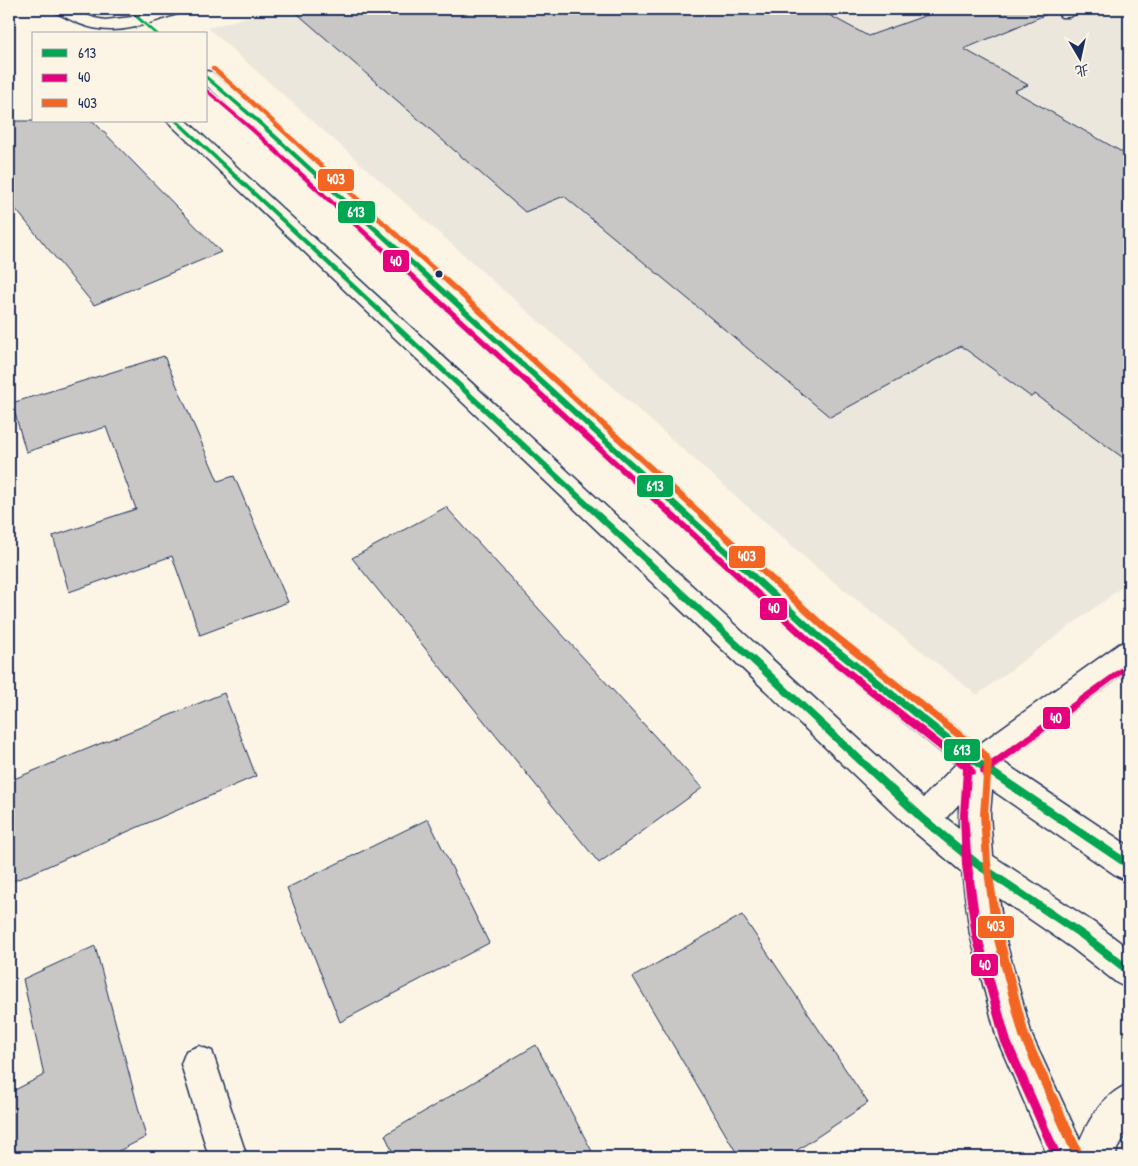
<svg xmlns="http://www.w3.org/2000/svg" width="1138" height="1166" font-family="'Patrick Hand','LXGW WenKai TC',sans-serif">
<style>
.built{fill:#ece7dc}
.building{fill:#c8c7c6;stroke:#1b2f5e}
.lines{fill:none;stroke-linecap:round;stroke-linejoin:round}
.lane-casing{stroke:#1b2f5e;stroke-width:3}
.street-casing{stroke:#1b2f5e;stroke-width:3}
.secondary-casing{stroke:#1b2f5e;stroke-width:3}
.lane{fill:#fcf5e5;fill-rule:evenodd}
.street{fill:#fcf5e5;fill-rule:evenodd}
.secondary{fill:#fcf5e5;fill-rule:evenodd}
.bus-1-casing{stroke:#fcf5e5;stroke-width:3}
.bus-2-casing{stroke:#fcf5e5;stroke-width:3}
.bus-3-casing{stroke:#fcf5e5;stroke-width:3}
.bus-1{fill:#00a651;fill-rule:evenodd}
.bus-2{fill:#e5007d;fill-rule:evenodd}
.bus-3{fill:#f26522;fill-rule:evenodd}
.bus-dot{fill:#1b2f5e;stroke:#fcf5e5;stroke-width:2}
.line-badge{stroke:#fcf5e5;stroke-width:2}
.badge-label{font-size:14px;text-anchor:middle;font-weight:bold;fill:#fff}
</style>
<rect width="100%" height="100%" fill="#fcf5e5"/>
<filter id="ink" filterUnits="userSpaceOnUse"><feTurbulence type="fractalNoise" baseFrequency=".02" numOctaves="2"/><feDisplacementMap in="SourceGraphic" scale="10" xChannelSelector="R" yChannelSelector="G"/><feConvolveMatrix kernelMatrix="1 2 1 2 8 2 1 2 1" color-interpolation-filters="sRGB"/></filter>
<g filter="url(#ink)">
<path class="built" d="M 275,9 L 1129,9 L 1129,582 L 977,695 L 818,569 L 208,28 Z"/>
<g class="building">
<path d="M 292,9 L 818,9 L 868,36 L 944,9 L 1059,9 L 964,49 L 1028,85 L 1014,91 L 1129,156 L 1129,462 L 1035,394 L 1031,397 L 961,346 L 830,417 L 564,196 L 525,212 Z"/>
<path d="M 9,121 L 93,121 L 221,252 L 94,305 L 9,201 Z"/>
<path d="M 164,356 L 218,481 L 234,476 L 288,602 L 200,635 L 172,556 L 69,592 L 53,536 L 136,509 L 106,427 L 26,452 L 12,403 Z"/>
<path d="M 446,507 L 702,788 L 599,863 L 352,558 Z"/>
<path d="M 224,693 L 256,776 L 9,883 L 9,781 Z"/>
<path d="M 428,819 L 489,943 L 340,1022 L 287,888 Z"/>
<path d="M 742,915 L 868,1103 L 787,1157 L 739,1157 L 633,977 Z"/>
<path d="M 95,946 L 146,1137 L 107,1157 L 9,1157 L 9,1093 L 44,1075 L 23,979 Z"/>
<path d="M 536,1045 L 595,1157 L 395,1157 L 385,1135 Z"/>
</g>
<g class="lines">
<defs>
<path id="lane" d="M 1071,9 L 1086,9 L 1069,17 L 1061,17 L 1059,15 Z"/>
<path id="street" d="M 199,1046 L 212,1051 L 247,1157 L 209,1157 L 181,1064 L 186,1051 Z"/>
<g id="secondary">
<path d="M 53,9 L 73,9 L 94,18 L 105,20 L 132,17 L 160,9 L 185,9 L 183,12 C 157,20 127,34 99,29 C 83,27 69,19 55,12 Z"/>
<path d="M 206,71 L 212,72 L 268,120 L 827,627 L 978,745 L 1119,644 L 1129,641 L 1129,669 L 1003,762 L 1129,846 L 1129,881 L 1117,876 L 992,790 L 990,814 L 993,856 L 1096,924 L 1129,949 L 1129,989 L 1117,983 L 1072,948 L 999,898 L 1004,934 L 1032,1036 L 1080,1140 C 1090,1117 1105,1093 1129,1084 L 1129,1130 L 1117,1149 L 1116,1157 L 1048,1157 L 997,1039 L 970,934 L 962,872 L 912,830 L 167,121 L 187,121 L 923,798 L 956,764 L 807,643 L 254,128 L 206,85 ZM 959,804 L 959,828 L 946,818 Z"/>
</g>
</defs>
<use href="#lane" class="lane-casing"/>
<use href="#street" class="street-casing"/>
<use href="#secondary" class="secondary-casing"/>
<use href="#lane" class="lane"/>
<use href="#street" class="street"/>
<use href="#secondary" class="secondary"/>
<defs>
<g id="bus-1">
<path d="M 126,9 L 130,9 L 159,34 L 154,34 Z"/>
<path d="M 206,75 L 263,123 L 820,633 L 981,760 L 1129,860 L 1129,869 L 1126,868 L 975,766 L 814,637 L 259,125 L 206,79 Z"/>
<path d="M 174,121 L 179,121 L 926,816 L 980,861 L 1087,933 L 1129,965 L 1129,976 L 1126,974 L 1081,939 L 974,867 L 920,822 Z"/>
</g>
<g id="bus-2">
<path d="M 206,88 L 256,130 L 813,640 L 965,760 L 968,758 L 971,759 L 972,766 L 976,771 L 975,774 L 971,775 L 968,815 L 972,865 L 982,937 L 1011,1041 L 1062,1157 L 1052,1157 L 1001,1042 L 972,937 L 962,865 L 960,815 L 963,769 L 807,644 L 252,132 L 206,92 Z"/>
<path d="M 1129,662 L 1129,669 L 987,774 L 984,775 L 981,774 L 980,771 L 981,768 Z"/>
</g>
<path id="bus-3" d="M 211,67 L 215,67 L 270,116 L 827,625 L 989,754 L 992,763 L 988,814 L 991,863 L 1002,932 L 1029,1035 L 1081,1149 L 1082,1153 L 1081,1157 L 1073,1157 L 1019,1036 L 992,932 L 983,863 L 980,814 L 984,763 L 983,759 L 821,629 L 266,118 L 211,69 Z"/>
</defs>
<use href="#bus-1" class="bus-1-casing"/>
<use href="#bus-2" class="bus-2-casing"/>
<use href="#bus-3" class="bus-3-casing"/>
<use href="#bus-1" class="bus-1"/>
<use href="#bus-2" class="bus-2"/>
<use href="#bus-3" class="bus-3"/>
</g>
</g>
<circle class="bus-dot" cx="439" cy="274" r="4.5"/>
<g class="line-badge">
<rect x="317" y="168" width="38" height="24" rx="5" fill="#f26522"/>
<rect x="337" y="200" width="39" height="24" rx="5" fill="#00a651"/>
<rect x="382" y="249" width="28" height="24" rx="5" fill="#e5007d"/>
<rect x="636" y="474" width="38" height="24" rx="5" fill="#00a651"/>
<rect x="728" y="545" width="38" height="24" rx="5" fill="#f26522"/>
<rect x="759" y="597" width="29" height="24" rx="5" fill="#e5007d"/>
<rect x="1042" y="706" width="29" height="24" rx="5" fill="#e5007d"/>
<rect x="943" y="738" width="38" height="24" rx="5" fill="#00a651"/>
<rect x="977" y="915" width="38" height="24" rx="5" fill="#f26522"/>
<rect x="970" y="953" width="29" height="24" rx="5" fill="#e5007d"/>
</g>
<g class="badge-label">
<text x="336" y="184">403</text>
<text x="356" y="217">613</text>
<text x="396" y="266">40</text>
<text x="655" y="491">613</text>
<text x="747" y="561">403</text>
<text x="774" y="613">40</text>
<text x="1056" y="723">40</text>
<text x="962" y="755">613</text>
<text x="996" y="931">403</text>
<text x="985" y="970">40</text>
</g>
<rect width="1138" height="1166" fill="none" stroke="#fcf5e5" stroke-width="30"/>
<rect x="15" y="15" width="1108" height="1136" fill="none" stroke="#1b2f5e" stroke-width="2" filter="url(#ink)"/>
<rect x="32" y="32" width="175" height="90" fill="#fcf5e5" stroke="#a2a6af"/>
<rect x="42" y="49" width="25" height="8" fill="#00a651" stroke="#a2a6af"/>
<text x="78" y="58" font-size="15" fill="#1b2f5e">613</text>
<rect x="42" y="74" width="25" height="8" fill="#e5007d" stroke="#a2a6af"/>
<text x="78" y="82" font-size="15" fill="#1b2f5e">40</text>
<rect x="42" y="99" width="25" height="8" fill="#f26522" stroke="#a2a6af"/>
<text x="78" y="108" font-size="15" fill="#1b2f5e">403</text>
<g transform="translate(1080 58) rotate(171)" stroke="#fcf5e5" stroke-width="4" paint-order="stroke">
<path d="M0-4L9 19L0 12L-9 19Z" fill="#1b2f5e"/>
<text y="-8" font-size="14" font-weight="bold" text-anchor="middle" fill="#1b2f5e">北</text>
</g>
</svg>
